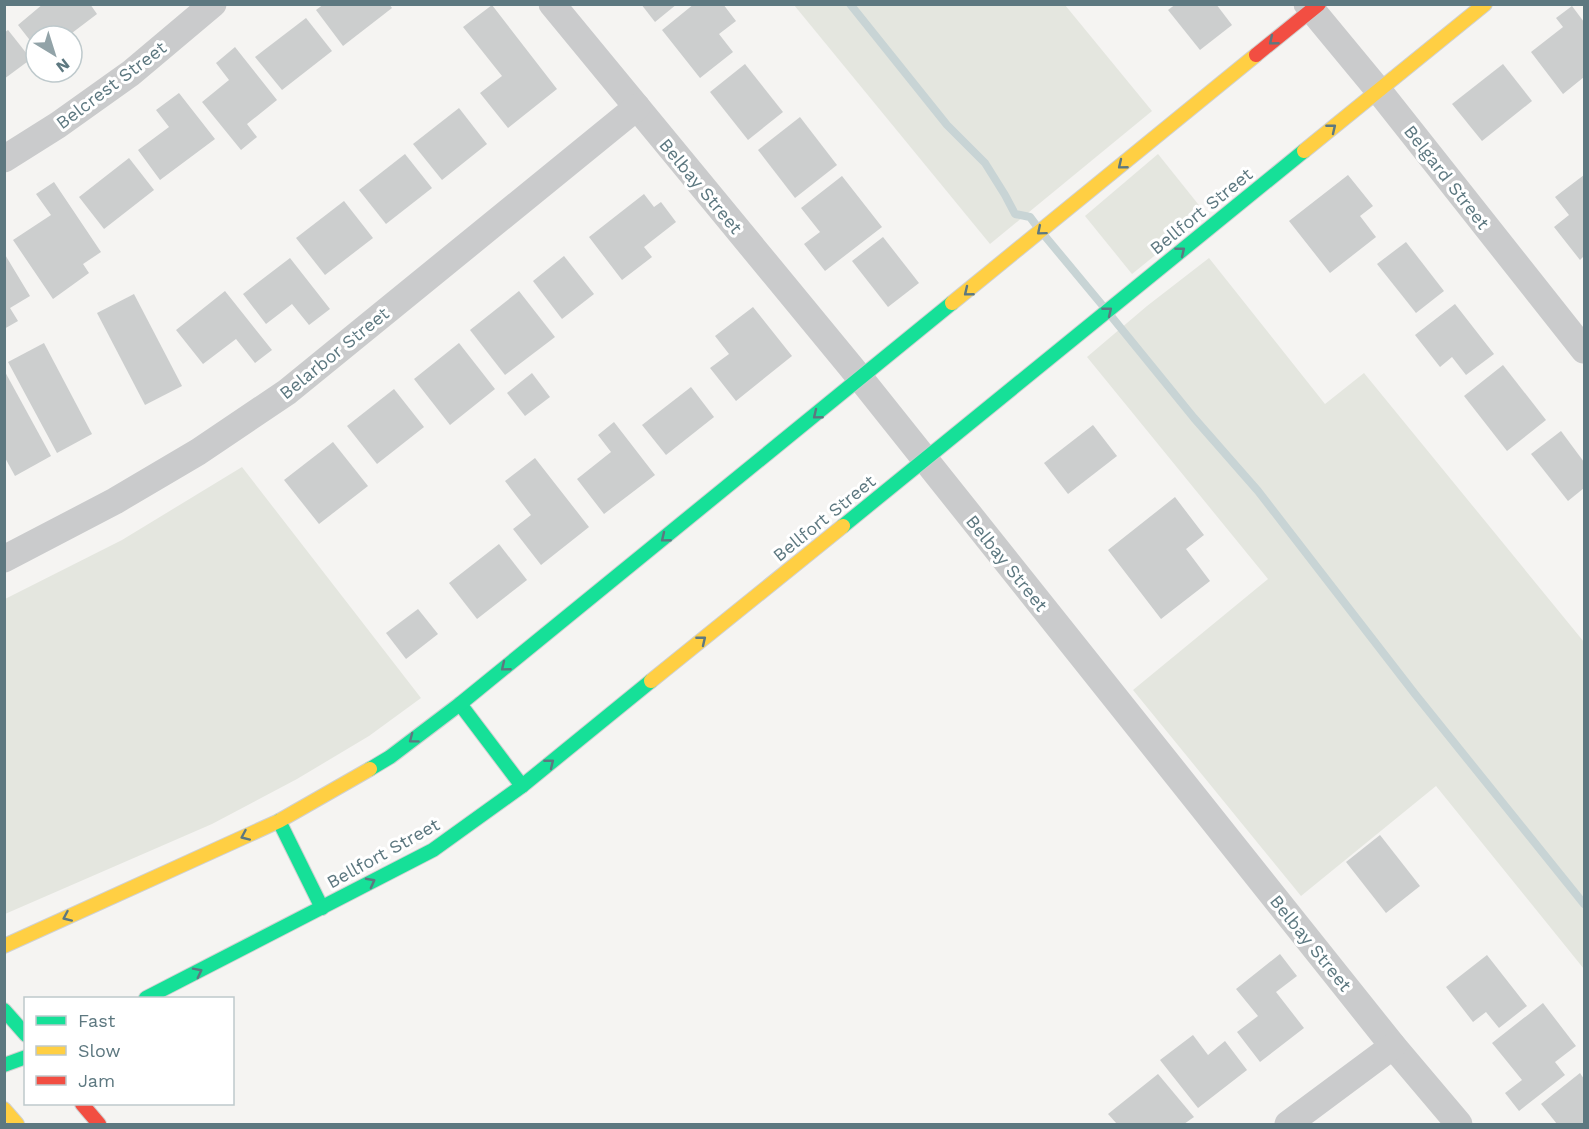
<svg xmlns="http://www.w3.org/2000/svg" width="1589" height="1129" font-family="'Work Sans',sans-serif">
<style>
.green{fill:#e4e6df}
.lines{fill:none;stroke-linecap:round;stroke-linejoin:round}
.stream{stroke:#c8d4d5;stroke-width:8}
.building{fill:#cccece}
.fast-casing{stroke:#d0d1d1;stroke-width:16}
.slow-casing{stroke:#d0d1d1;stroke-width:16}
.jam-casing{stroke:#d0d1d1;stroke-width:16}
.street{stroke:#cacbcc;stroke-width:27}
.fast{stroke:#16e098;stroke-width:14}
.slow{stroke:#ffcf43;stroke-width:14}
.jam{stroke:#f24e42;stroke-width:14}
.oneway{stroke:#5d7880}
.labels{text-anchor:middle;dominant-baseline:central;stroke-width:6;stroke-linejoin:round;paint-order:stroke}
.street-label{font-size:18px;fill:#5d7880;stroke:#fff}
</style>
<rect width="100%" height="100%" fill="#f5f4f2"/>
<g class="green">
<path d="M 794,5 L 1065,5 L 1152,111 L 990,244 Z"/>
<path d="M 1158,154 L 1206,214 L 1132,274 L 1085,216 Z"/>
<path d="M 1209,258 L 1325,404 L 1364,373 L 1584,642 L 1584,969 L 1436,786 L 1301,896 L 1133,690 L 1268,579 L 1087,357 L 1147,306 Z"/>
<path d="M 242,467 L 421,698 L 369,736 L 297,779 L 212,824 L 5,914 L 5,599 L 122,540 Z"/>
</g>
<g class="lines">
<g class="stream">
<path d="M 850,4 L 947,125 L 985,163 L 1005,195 L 1015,214 L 1030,217 L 1036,225"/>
<path d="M 1044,235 L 1103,306"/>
<path d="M 1111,316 L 1194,418 L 1258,491 L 1415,694 L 1584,904"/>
</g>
</g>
<g class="building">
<path d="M 43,4 L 90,4 L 97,14 L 68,36 L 36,36 L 36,48 L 18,25 Z"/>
<path d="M 324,4 L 389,4 L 392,8 L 343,46 L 316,10 Z"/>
<path d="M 641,4 L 677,4 L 655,22 Z"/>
<path d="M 694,4 L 723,4 L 736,21 L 719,34 L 733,52 L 700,78 L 662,30 Z"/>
<path d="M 1176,4 L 1216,4 L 1232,25 L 1200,50 L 1168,10 Z"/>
<path d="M 492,5 L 557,89 L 508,128 L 480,93 L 502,76 L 463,27 Z"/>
<path d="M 1572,6 L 1584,22 L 1584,77 L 1563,94 L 1531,52 L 1563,27 L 1556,18 Z"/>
<path d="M 306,18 L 332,51 L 282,90 L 255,57 Z"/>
<path d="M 8,30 L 31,59 L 4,79 L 4,33 Z"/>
<path d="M 235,47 L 277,100 L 247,124 L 257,137 L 241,150 L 202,102 L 229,80 L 216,63 Z"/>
<path d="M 745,64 L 783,112 L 748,140 L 710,92 Z"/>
<path d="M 1503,64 L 1532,101 L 1482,141 L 1452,104 Z"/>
<path d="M 179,93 L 215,139 L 160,180 L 138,150 L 169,127 L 156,110 Z"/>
<path d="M 459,108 L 487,144 L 442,180 L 413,144 Z"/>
<path d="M 800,117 L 837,165 L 795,198 L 758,150 Z"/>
<path d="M 405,154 L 432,188 L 386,224 L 359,190 Z"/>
<path d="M 129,158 L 154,190 L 104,229 L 79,197 Z"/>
<path d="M 1348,175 L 1373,206 L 1360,216 L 1376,237 L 1330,273 L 1289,221 Z"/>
<path d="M 1584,175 L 1584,256 L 1580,260 L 1554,227 L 1569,215 L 1555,197 Z"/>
<path d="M 842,176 L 882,227 L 825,271 L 804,244 L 820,232 L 801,208 Z"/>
<path d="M 54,182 L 101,252 L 83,264 L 89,273 L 53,299 L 13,240 L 51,215 L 36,194 Z"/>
<path d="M 644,194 L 654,207 L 661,202 L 676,222 L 644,247 L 652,257 L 622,280 L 589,237 Z"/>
<path d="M 344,201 L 373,238 L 325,275 L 296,238 Z"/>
<path d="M 883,237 L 919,283 L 888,307 L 852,261 Z"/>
<path d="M 1406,242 L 1444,291 L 1416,313 L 1377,264 Z"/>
<path d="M 4,253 L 30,296 L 10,308 L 18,321 L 4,329 Z"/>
<path d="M 564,256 L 594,294 L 562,319 L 533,281 Z"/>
<path d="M 290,258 L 330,309 L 309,325 L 292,304 L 266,324 L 243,294 Z"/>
<path d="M 225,291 L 272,350 L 255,363 L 236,339 L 203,364 L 176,330 Z"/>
<path d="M 519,291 L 555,337 L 505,375 L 470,330 Z"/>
<path d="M 134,294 L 182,386 L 145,405 L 97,313 Z"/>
<path d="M 1455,304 L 1494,354 L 1466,375 L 1452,357 L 1440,367 L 1415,335 Z"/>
<path d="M 753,307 L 792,356 L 736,401 L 710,368 L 729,354 L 715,336 Z"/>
<path d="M 44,343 L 92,434 L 57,453 L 8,362 Z"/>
<path d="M 459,343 L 495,389 L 450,425 L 414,379 Z"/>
<path d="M 1503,365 L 1546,420 L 1507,451 L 1464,396 Z"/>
<path d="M 4,370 L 51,456 L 15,476 L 4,456 Z"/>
<path d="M 532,373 L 550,397 L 525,416 L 507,393 Z"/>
<path d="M 691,387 L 714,417 L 666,455 L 642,425 Z"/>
<path d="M 394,389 L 424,427 L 377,464 L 347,426 Z"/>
<path d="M 614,422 L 655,475 L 604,514 L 577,479 L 611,452 L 598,435 Z"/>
<path d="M 1093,425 L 1117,456 L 1068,494 L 1044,463 Z"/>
<path d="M 1561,431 L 1584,462 L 1584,488 L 1568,501 L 1531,454 Z"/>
<path d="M 333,442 L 368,486 L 319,524 L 284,480 Z"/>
<path d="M 535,458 L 589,527 L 541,565 L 513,529 L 531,515 L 505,481 Z"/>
<path d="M 1175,497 L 1204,535 L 1186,549 L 1210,581 L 1161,619 L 1108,550 Z"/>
<path d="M 499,544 L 527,580 L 477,619 L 449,583 Z"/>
<path d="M 418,609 L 438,634 L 406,659 L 386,633 Z"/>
<path d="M 1380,835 L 1420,886 L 1386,913 L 1346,862 Z"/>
<path d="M 1280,954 L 1297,976 L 1276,992 L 1304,1028 L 1260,1062 L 1237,1032 L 1258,1016 L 1236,989 Z"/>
<path d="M 1487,955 L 1527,1006 L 1499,1028 L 1486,1012 L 1473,1022 L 1446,987 Z"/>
<path d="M 1543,1003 L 1576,1046 L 1555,1062 L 1565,1075 L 1519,1111 L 1505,1093 L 1522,1080 L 1492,1043 Z"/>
<path d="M 1193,1035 L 1208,1055 L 1225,1041 L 1247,1070 L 1198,1108 L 1160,1060 Z"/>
<path d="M 1580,1073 L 1584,1079 L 1584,1124 L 1557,1124 L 1541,1104 Z"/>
<path d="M 1158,1074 L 1194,1117 L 1184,1124 L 1117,1124 L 1108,1114 Z"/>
</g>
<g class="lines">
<defs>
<g id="fast">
<path d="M 843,526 L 1304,151"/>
<path d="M 460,704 L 522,786"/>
<path d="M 370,769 L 390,757 L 460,704 L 952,303"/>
<path d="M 279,821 L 322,908"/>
<path d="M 146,998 L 433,850 L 522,786 L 651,681"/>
<path d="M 4,1010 L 26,1035"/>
<path d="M 4,1065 L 26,1057"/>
</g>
<g id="slow">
<path d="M 1304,151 L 1485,4"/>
<path d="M 952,303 L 1256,55"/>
<path d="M 651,681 L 843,526"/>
<path d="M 4,946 L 279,821 L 370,769"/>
<path d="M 4,1109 L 17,1124"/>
</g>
<g id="jam">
<path d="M 1256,55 L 1319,4"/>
<path d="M 82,1104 L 99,1124"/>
</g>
</defs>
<use href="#fast" class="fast-casing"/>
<use href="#slow" class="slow-casing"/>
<use href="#jam" class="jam-casing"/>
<g class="street">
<path d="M 552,4 L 861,379 L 1393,1046 L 1459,1124"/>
<path d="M 1307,4 L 1379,91 L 1584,350"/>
<path d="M 4,159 L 58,125 L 131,73 L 213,4"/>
<path d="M 4,559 L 115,501 L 198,452 L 287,392 L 637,107"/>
<path d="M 1288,1124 L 1393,1046"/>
</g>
<use href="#fast" class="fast"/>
<use href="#slow" class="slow"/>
<use href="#jam" class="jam"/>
</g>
<defs><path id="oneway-chevron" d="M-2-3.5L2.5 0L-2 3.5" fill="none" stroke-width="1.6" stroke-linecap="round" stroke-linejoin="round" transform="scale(1.5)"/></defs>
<g class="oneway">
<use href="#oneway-chevron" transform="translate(1273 41) rotate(141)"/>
<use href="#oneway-chevron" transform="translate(1332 128) rotate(-39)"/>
<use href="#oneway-chevron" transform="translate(1122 165) rotate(141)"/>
<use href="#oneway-chevron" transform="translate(1041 231) rotate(140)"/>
<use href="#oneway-chevron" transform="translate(1181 251) rotate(-39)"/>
<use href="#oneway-chevron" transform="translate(968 292) rotate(141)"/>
<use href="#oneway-chevron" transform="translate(1108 311) rotate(-39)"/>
<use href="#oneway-chevron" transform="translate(817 415) rotate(141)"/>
<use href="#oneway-chevron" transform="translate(665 538) rotate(141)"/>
<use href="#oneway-chevron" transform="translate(702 640) rotate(-39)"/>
<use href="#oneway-chevron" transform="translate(505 667) rotate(141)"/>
<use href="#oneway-chevron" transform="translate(413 739) rotate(143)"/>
<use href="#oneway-chevron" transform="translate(550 763) rotate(-39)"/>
<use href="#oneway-chevron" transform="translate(245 836) rotate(156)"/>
<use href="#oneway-chevron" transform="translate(371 882) rotate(-28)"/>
<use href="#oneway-chevron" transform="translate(67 917) rotate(156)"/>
<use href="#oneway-chevron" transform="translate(198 972) rotate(-27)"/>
</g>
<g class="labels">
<g class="street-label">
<text transform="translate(111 85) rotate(-37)">Belcrest Street</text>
<text transform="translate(1447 177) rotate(52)">Belgard Street</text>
<text transform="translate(701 186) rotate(50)">Belbay Street</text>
<text transform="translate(1201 211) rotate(-39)">Bellfort Street</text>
<text transform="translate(334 353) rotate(-39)">Belarbor Street</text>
<text transform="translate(824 518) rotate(-39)">Bellfort Street</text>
<text transform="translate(1007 563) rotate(51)">Belbay Street</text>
<text transform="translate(383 853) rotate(-29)">Bellfort Street</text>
<text transform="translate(1311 943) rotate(51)">Belbay Street</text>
</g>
</g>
<rect width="1589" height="1129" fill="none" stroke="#5d7880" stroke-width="12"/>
<rect x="24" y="997" width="210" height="108" fill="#ffffff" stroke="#bec9cc" stroke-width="1.5"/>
<rect x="36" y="1016" width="30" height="9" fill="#16e098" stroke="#bec9cc" stroke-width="1.5"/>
<text x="78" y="1027" font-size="18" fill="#5d7880">Fast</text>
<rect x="36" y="1046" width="30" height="9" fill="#ffcf43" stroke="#bec9cc" stroke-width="1.5"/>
<text x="78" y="1057" font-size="18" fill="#5d7880">Slow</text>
<rect x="36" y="1076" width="30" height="9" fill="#f24e42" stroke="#bec9cc" stroke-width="1.5"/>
<text x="78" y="1087" font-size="18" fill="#5d7880">Jam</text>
<g transform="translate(54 54) rotate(142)"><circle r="28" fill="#ffffff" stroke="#bec9cc" stroke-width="1.5"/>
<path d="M0-4.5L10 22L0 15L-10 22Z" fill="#92a3a8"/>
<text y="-9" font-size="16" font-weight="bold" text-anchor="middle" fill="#5d7880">N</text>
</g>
</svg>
